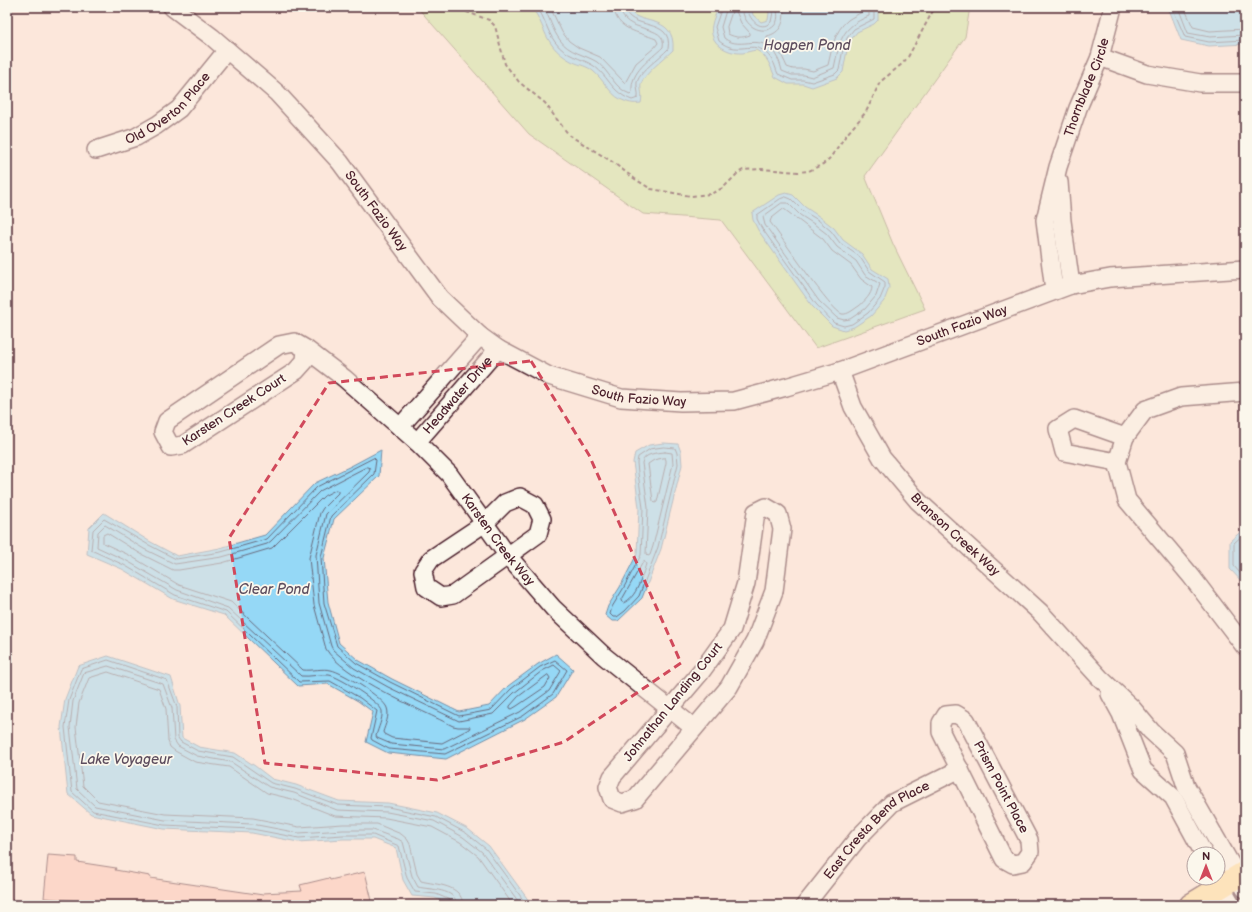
<svg xmlns="http://www.w3.org/2000/svg" width="1252" height="912" font-family="'Balsamiq Sans',sans-serif">
<style>
.green{fill:#c7e59d;stroke:#888264}
.water{fill:#95d8f6;stroke:#778ea5}
.lines{fill:none;stroke-linecap:round;stroke-linejoin:round}
.shore{stroke:#68697c;stroke-width:1}
.building{fill:#fdc3b3;stroke:#4a1f2b}
.minor-casing{stroke:#4a1f2b;stroke-width:20}
.major-casing{stroke:#4a1f2b;stroke-width:25}
.path{stroke:#4a1f2b;stroke-width:2;stroke-dasharray:4 3;stroke-linecap:butt}
.minor{stroke:#fbf7ec;stroke-width:17}
.major{stroke:#ffdd96;stroke-width:22}
.marked{fill:none;stroke:#d1495b;stroke-width:3;stroke-dasharray:8 5;stroke-linejoin:round}
.labels{text-anchor:middle;dominant-baseline:central;stroke-width:3.5;stroke-linejoin:round;paint-order:stroke}
.street-label{font-size:13px;fill:#4a1f2b;stroke:#fbf7ec}
.water-label{font-size:14px;font-style:italic;fill:#5d4d5e;stroke:#fbf7ec}
</style>
<rect width="100%" height="100%" fill="#fce7db"/>
<filter id="ink" filterUnits="userSpaceOnUse"><feTurbulence type="fractalNoise" baseFrequency=".025" numOctaves="2"/><feDisplacementMap in="SourceGraphic" scale="8" xChannelSelector="R" yChannelSelector="G"/><feConvolveMatrix kernelMatrix="1 2 1 2 8 2 1 2 1" color-interpolation-filters="sRGB"/></filter>
<g filter="url(#ink)">
<path class="green" d="M 417,7 L 970,7 L 965,37 L 865,176 L 893,244 L 925,309 L 816,348 L 721,220 L 643,214 L 529,134 Z"/>
<g class="water">
<path d="M 531,7 L 629,7 C 633,28 676,11 673,50 C 665,58 644,74 641,84 C 640,90 643,94 641,103 C 633,104 628,103 620,99 C 610,94 603,79 593,71 C 587,66 580,65 573,62 C 565,58 557,52 552,45 C 543,33 541,18 531,7 Z"/>
<path d="M 719,7 L 751,7 L 753,15 L 761,22 L 768,20 L 769,13 L 766,7 L 878,7 L 878,20 L 874,24 L 857,32 L 850,41 L 847,50 L 843,72 L 837,78 L 812,87 L 803,84 L 788,84 L 775,77 C 770,66 768,56 756,50 C 751,51 747,52 743,53 C 727,54 708,43 712,25 C 713,19 716,13 719,7 Z"/>
<path d="M 1168,7 L 1245,7 L 1245,44 L 1209,46 L 1181,40 Z"/>
<path d="M 786,193 L 793,195 L 805,207 L 820,217 L 834,228 L 843,240 L 862,254 L 872,269 L 888,279 L 889,288 L 884,301 L 871,316 L 854,327 L 844,330 L 832,326 L 812,306 L 758,230 L 753,220 L 752,213 L 779,195 Z"/>
<path d="M 664,443 L 678,444 L 681,452 L 682,465 L 661,549 L 642,598 L 618,621 L 612,621 L 605,615 L 608,606 L 620,587 L 637,554 L 639,508 L 633,462 L 635,453 L 649,445 Z"/>
<path d="M 381,450 L 379,476 L 334,519 L 324,558 L 328,602 L 339,643 L 358,660 L 392,679 L 459,712 L 489,706 L 508,686 L 538,664 L 556,654 L 573,669 L 556,697 L 525,719 L 446,759 L 388,753 L 366,742 L 373,712 L 358,701 L 328,684 L 298,686 L 224,615 L 173,599 L 122,569 L 87,554 L 89,528 L 104,513 L 149,541 L 177,556 L 220,548 L 265,535 L 315,483 L 351,466 Z"/>
<path d="M 1245,528 L 1245,585 L 1230,569 L 1230,541 Z"/>
<path d="M 108,656 L 171,677 L 180,706 L 182,738 L 199,747 L 235,753 L 255,766 L 272,779 L 296,785 L 339,801 L 388,803 L 437,813 L 468,829 L 489,846 L 532,905 L 453,905 L 435,898 L 412,896 L 403,880 L 396,848 L 373,839 L 343,839 L 298,842 L 252,833 L 164,829 L 91,814 L 68,794 L 61,727 L 65,699 L 78,666 Z"/>
</g>
<g class="lines">
<g class="shore">
<path d="M 537,7 C 545,18 547,31 555,42 C 566,57 580,57 594,66 C 610,78 611,92 632,100 L 638,98 C 639,92 636,88 637,82 C 641,70 660,58 668,49 C 674,16 627,32 625,7"/>
<path d="M 543,7 C 550,17 552,30 560,40 C 569,53 584,54 597,62 C 609,71 615,89 630,94 L 632,92 C 630,71 650,60 663,47 C 668,22 622,36 620,7"/>
<path d="M 550,7 L 562,32 L 569,41 L 579,48 L 600,57 L 625,83 L 636,63 L 654,48 L 658,43 L 656,39 C 639,32 615,30 614,7"/>
<path d="M 722,7 L 715,27 L 719,41 C 741,59 755,34 772,60 C 775,64 776,70 778,74 L 792,80 L 803,80 L 812,82 L 835,74 L 839,70 L 843,49 L 847,38 L 854,29 L 874,19 L 874,7"/>
<path d="M 727,7 L 721,27 L 724,38 C 742,53 762,28 778,59 C 780,63 781,67 782,71 L 792,75 L 804,75 L 812,77 L 834,68 C 840,41 840,28 869,16 L 869,7"/>
<path d="M 742,7 C 744,39 787,37 776,7"/>
<path d="M 747,7 C 748,18 760,33 771,22 L 773,12 L 771,7"/>
<path d="M 783,7 C 786,21 781,33 767,36 L 767,39 C 777,47 782,55 787,67 L 793,69 L 804,69 L 813,71 L 828,65 C 832,49 834,31 848,20 C 852,17 857,15 862,12 L 863,7"/>
<path d="M 1172,7 L 1185,37 L 1209,42 L 1245,40"/>
<path d="M 1178,7 L 1188,33 L 1210,37 L 1245,35"/>
<path d="M 1184,7 L 1193,27 L 1210,31 L 1245,29"/>
<path d="M 733,10 L 736,11 L 741,23 L 750,33 L 750,35 C 742,38 736,38 728,34 L 727,27 Z"/>
<path d="M 786,197 L 791,199 L 803,211 L 818,220 L 831,231 L 840,243 L 860,257 L 869,271 L 885,282 L 885,287 L 880,299 L 868,313 L 852,324 L 844,326 L 834,323 L 816,304 L 761,227 L 757,219 L 757,215 L 780,199 Z"/>
<path d="M 782,203 L 788,203 L 800,215 L 814,224 L 827,234 L 837,247 L 856,261 L 865,275 L 880,284 L 876,296 L 865,309 L 850,319 L 844,320 L 837,318 L 819,301 L 765,225 L 763,217 Z"/>
<path d="M 784,209 L 823,239 L 832,251 L 851,265 L 861,279 L 872,287 C 872,294 864,302 859,306 C 854,309 848,315 842,314 C 832,312 780,235 770,222 L 771,219 Z"/>
<path d="M 664,447 L 675,448 L 677,453 L 678,464 L 658,547 L 639,596 L 625,611 L 617,617 L 613,617 L 610,614 L 612,607 L 623,589 L 641,555 L 643,508 L 638,473 L 637,463 L 638,457 L 650,449 Z"/>
<path d="M 665,452 L 672,453 L 673,464 L 653,546 L 650,555 L 648,556 L 646,554 L 648,508 L 642,463 C 644,453 657,453 665,452 Z"/>
<path d="M 374,458 L 376,460 L 374,474 L 331,516 L 321,557 L 324,603 L 337,646 L 356,663 L 390,682 L 459,716 L 491,710 L 511,689 L 540,667 L 555,660 L 567,670 L 553,694 L 523,716 L 445,754 L 389,749 L 372,740 L 371,738 L 377,711 L 360,698 L 330,681 L 299,682 L 226,612 L 175,595 L 124,565 L 91,550 L 93,530 L 104,519 L 147,544 L 176,559 L 221,552 L 267,539 L 317,487 Z"/>
<path d="M 665,458 L 666,460 L 666,463 L 657,502 L 655,503 L 653,501 L 648,464 L 654,460 Z"/>
<path d="M 367,467 L 370,468 L 369,472 L 326,514 L 316,555 L 319,603 L 331,646 L 333,650 L 354,668 L 388,687 L 459,721 L 493,714 L 514,693 L 542,671 L 554,665 L 561,671 L 549,691 L 520,712 L 444,749 L 391,744 L 377,738 L 376,736 C 378,728 383,719 382,711 C 381,703 338,676 329,675 C 320,674 310,677 301,676 L 228,608 L 177,590 L 127,561 L 97,547 L 98,532 L 105,525 L 144,549 L 175,564 L 222,557 L 267,544 L 271,541 L 320,491 Z"/>
<path d="M 336,490 L 338,491 L 338,493 L 323,508 L 320,513 L 309,558 L 314,605 L 326,649 C 341,676 423,711 453,726 L 458,727 L 470,727 L 469,729 L 442,743 L 392,738 L 384,734 L 383,732 C 385,725 390,716 387,708 C 384,698 342,672 331,670 C 323,668 312,671 303,670 L 231,602 L 179,585 L 129,555 L 103,543 L 103,535 L 107,533 L 141,554 L 173,570 L 179,570 L 222,563 L 272,548 L 324,496 Z"/>
<path d="M 1245,533 L 1234,543 L 1234,566 L 1245,579"/>
<path d="M 644,561 L 646,564 C 642,576 637,598 623,603 L 622,600 Z"/>
<path d="M 548,675 L 550,678 L 545,687 L 517,706 L 512,709 L 510,708 L 510,706 L 518,697 Z"/>
<path d="M 452,905 L 450,900 L 436,894 L 415,892 L 407,878 L 399,846 L 373,835 L 343,835 L 299,838 L 252,829 L 164,825 L 93,811 L 72,792 L 65,727 L 69,700 L 81,669 L 108,660 L 167,680 L 177,707 L 178,738 L 181,742 L 198,751 L 233,757 L 271,783 L 295,789 L 338,805 L 388,807 L 436,817 L 466,833 L 486,849 L 527,905"/>
<path d="M 457,905 C 456,888 430,890 418,887 L 412,876 L 403,842 L 398,839 L 373,830 L 343,830 L 299,833 L 252,824 L 165,820 L 95,806 L 77,789 L 70,727 L 73,701 L 84,673 L 108,666 L 163,684 L 172,708 L 174,740 L 178,746 L 197,756 L 231,762 L 269,787 L 294,793 L 337,810 L 387,812 L 434,821 L 463,837 L 482,852 L 521,905"/>
<path d="M 463,905 C 462,884 436,885 421,881 L 417,874 L 410,844 L 407,839 L 401,834 L 377,824 L 343,824 L 299,827 L 253,818 L 165,814 L 98,801 L 83,786 L 76,727 L 79,703 L 89,678 L 108,672 L 159,689 L 166,709 L 168,741 L 170,747 L 175,751 L 195,762 L 229,767 L 267,793 L 292,799 L 335,816 L 386,818 L 432,827 L 460,842 L 478,856 L 513,905"/>
</g>
</g>
<path class="building" d="M 48,855 L 77,857 L 77,862 L 116,868 L 115,870 L 150,876 L 150,878 L 263,895 L 263,893 L 302,891 L 300,885 L 329,878 L 330,880 L 365,872 L 373,905 L 78,905 L 79,901 L 44,898 Z"/>
<g class="lines">
<defs>
<g id="minor">
<path id="s1" d="M 172,7 L 212,37 L 277,93 L 340,162 L 440,298 L 480,336 L 498,349 L 549,376 L 621,398 L 681,402 L 734,401 L 786,387 L 840,371 L 1071,285 L 1110,278 L 1245,269"/>
<path d="M 1100,57 L 1147,74 L 1200,83 L 1245,83"/>
<path id="s2" d="M 96,150 L 136,137 L 157,125 L 179,109 L 227,50"/>
<path d="M 1059,182 L 1062,221 L 1071,285"/>
<path id="s3" d="M 1054,290 L 1045,220 L 1058,167 L 1078,108 L 1100,57 L 1113,7"/>
<path id="s4" d="M 306,349 L 305,361 L 296,371 L 183,445 L 171,447 L 163,432 L 167,421 L 279,345 L 294,342 L 306,349 L 344,378 L 417,442 L 449,474 L 508,556 L 553,608 L 604,656 L 694,728"/>
<path id="s5" d="M 840,371 L 853,407 L 882,458 L 918,501 L 1040,612 L 1100,678 L 1131,707 L 1151,731 L 1175,753 L 1186,786 L 1245,889"/>
<path d="M 1245,392 L 1181,397 L 1145,410 L 1125,437 L 1117,462 L 1127,500 L 1191,576 L 1245,647"/>
<path d="M 400,427 L 480,336"/>
<path id="s6" d="M 417,442 L 498,349"/>
<path d="M 1117,462 L 1064,452 L 1058,429 L 1074,419 L 1125,437"/>
<path d="M 520,497 L 535,505 L 542,519 L 538,534 L 453,595 L 441,597 L 426,587 L 423,571 L 431,559 L 485,523 L 505,503 Z"/>
<path d="M 766,507 L 778,514 L 782,529 L 774,591 L 755,641 L 729,687 L 635,799 L 622,803 L 612,799 L 608,787 L 612,777 L 701,672 L 732,629 L 746,583 L 756,512 Z"/>
<path d="M 1110,694 L 1121,714 L 1143,770 L 1173,797 L 1204,854"/>
<path d="M 956,714 L 966,720 L 1029,840 L 1030,852 L 1023,862 L 1013,864 L 1004,859 L 941,732 L 941,723 L 946,715 Z"/>
<path d="M 1216,878 L 1232,905"/>
<path id="s7" d="M 805,905 L 858,838 L 892,803 L 960,769"/>
</g>
<path id="major" d="M 1191,905 L 1245,872"/>
</defs>
<use href="#minor" class="minor-casing"/>
<use href="#major" class="major-casing"/>
<path class="path" d="M 453,7 L 489,20 L 495,26 L 505,64 L 519,82 L 545,103 L 555,117 L 569,135 L 611,161 L 635,179 L 651,189 L 691,196 L 711,194 L 716,191 L 723,188 L 738,173 L 743,170 L 762,169 L 798,172 L 809,171 L 823,164 L 830,158 L 847,134 L 866,112 L 880,82 L 902,64 L 908,57 L 935,7"/>
<use href="#minor" class="minor"/>
<use href="#major" class="major"/>
</g>
</g>
<path d="M0 0H1252V912H0ZM 531,361 L 589,455 L 681,663 L 564,742 L 437,780 L 265,763 L 229,538 L 329,383 Z" fill="#fce7db" fill-opacity=".55" fill-rule="evenodd"/>
<path class="marked" d="M 531,361 L 589,455 L 681,663 L 564,742 L 437,780 L 265,763 L 229,538 L 329,383 Z"/>
<g class="labels">
<g class="street-label">
<text stroke="none"><textPath href="#s3" startOffset="210">Thornblade Circle</textPath></text>
<text stroke="none"><textPath href="#s2" startOffset="85">Old Overton Place</textPath></text>
<text stroke="none"><textPath href="#s1" startOffset="290">South Fazio Way</textPath></text>
<text stroke="none"><textPath href="#s1" startOffset="962">South Fazio Way</textPath></text>
<text stroke="none"><textPath href="#s1" startOffset="626">South Fazio Way</textPath></text>
<text stroke="none"><textPath href="#s6" startOffset="62">Headwater Drive</textPath></text>
<text transform="translate(234 410) rotate(-33)">Karsten Creek Court</text>
<text stroke="none"><textPath href="#s5" startOffset="203">Branson Creek Way</textPath></text>
<text stroke="none"><textPath href="#s4" startOffset="638">Karsten Creek Way</textPath></text>
<text transform="translate(673 702) rotate(-51)">Johnathan Landing Court</text>
<text transform="translate(1001 787) rotate(62)">Prism Point Place</text>
<text stroke="none"><textPath href="#s7" startOffset="105">East Cresta Bend Place</textPath></text>
</g>
<g class="water-label">
<text x="807" y="45">Hogpen Pond</text>
<text x="274" y="589">Clear Pond</text>
<text x="126" y="759">Lake Voyageur</text>
</g>
</g>
<rect width="1252" height="912" fill="none" stroke="#fbf7ec" stroke-width="24"/>
<rect x="12" y="12" width="1228" height="888" fill="none" stroke="#4a1f2b" stroke-width="1.5" filter="url(#ink)"/>
<g transform="translate(1206 866)"><circle r="19" fill="#fbf7ec" stroke="#b4a19f"/>
<path d="M0-3L7 15L0 10L-7 15Z" fill="#d1495b"/>
<text y="-6" font-size="11" font-weight="bold" text-anchor="middle" fill="#4a1f2b">N</text>
</g>
</svg>
